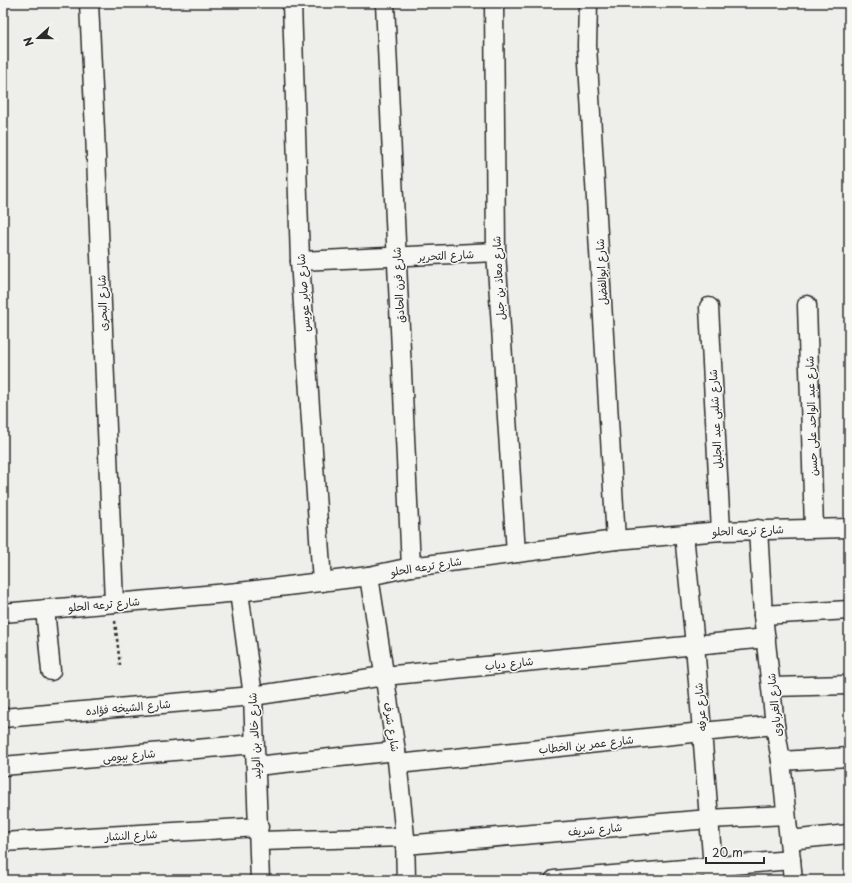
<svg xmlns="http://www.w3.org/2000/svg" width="852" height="883" font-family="'Playpen Sans','Playpen Sans Arabic',sans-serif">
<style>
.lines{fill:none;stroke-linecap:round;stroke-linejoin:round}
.street-casing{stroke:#2b2b2b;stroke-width:21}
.path{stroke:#2b2b2b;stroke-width:2.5;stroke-dasharray:3 3;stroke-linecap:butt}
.street{stroke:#f6f6f2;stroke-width:18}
.labels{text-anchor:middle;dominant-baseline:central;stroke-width:3;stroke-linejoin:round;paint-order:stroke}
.street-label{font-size:11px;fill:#2b2b2b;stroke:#f6f6f2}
</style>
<rect width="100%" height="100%" fill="#eeeeea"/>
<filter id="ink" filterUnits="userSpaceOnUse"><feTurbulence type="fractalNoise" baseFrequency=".025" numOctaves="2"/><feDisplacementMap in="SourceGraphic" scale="8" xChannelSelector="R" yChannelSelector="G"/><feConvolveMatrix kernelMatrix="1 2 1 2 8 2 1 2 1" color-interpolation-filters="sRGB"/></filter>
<g filter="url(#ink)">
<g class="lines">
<defs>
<g id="street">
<path d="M 89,3 L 95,131 L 114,603"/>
<path d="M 292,3 L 300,261 L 322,582"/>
<path d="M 385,3 L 411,567"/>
<path d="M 494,3 L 496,252 L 516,553"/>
<path d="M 588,3 L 587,46 L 616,540"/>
<path d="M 300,261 L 496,252"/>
<path d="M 807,305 L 814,528"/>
<path d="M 709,307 L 721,531"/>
<path d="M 758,529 L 763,615 L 775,725 L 781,761 L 793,880"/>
<path d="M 684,534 L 695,645 L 714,880"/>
<path d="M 369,576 L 396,751 L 405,837 L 406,880"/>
<path d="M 239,592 L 253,696 L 260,880"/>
<path d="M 45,609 L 51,671"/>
<path d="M 3,613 L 239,592 L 369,576 L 411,567 L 616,540 L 721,531 L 849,528"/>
<path d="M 763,615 L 849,610"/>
<path d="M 772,687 L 849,685"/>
<path d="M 3,718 L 253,696 L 384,676 L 766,638"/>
<path d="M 781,761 L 849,757"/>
<path d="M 398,764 L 702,732 L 775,725"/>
<path d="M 3,766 L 254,744"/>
<path d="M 256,766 L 396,751"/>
<path d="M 789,840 L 849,834"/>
<path d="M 259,841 L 405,837"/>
<path d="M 3,842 L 259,827"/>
<path d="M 405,845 L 709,819 L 786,815"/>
<path d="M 554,880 L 791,860"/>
</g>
</defs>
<use href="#street" class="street-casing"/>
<path class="path" d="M 115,621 L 120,665"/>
<use href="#street" class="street"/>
</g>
</g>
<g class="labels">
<g class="street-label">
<text transform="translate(446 255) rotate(-3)">شارع التحرير</text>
<text transform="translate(601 272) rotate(-93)">شارع ابوالفضل</text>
<text transform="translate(498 278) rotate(-93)">شارع معاذ بن جبل</text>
<text transform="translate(398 285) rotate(-93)">شارع فرن الحادق</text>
<text transform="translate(303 293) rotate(-94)">شارع صابر عويس</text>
<text transform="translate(102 303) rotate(-92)">شارع البحرى</text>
<text transform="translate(811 416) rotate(-92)">شارع عبد الواحد على حسن</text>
<text transform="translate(715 419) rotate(-93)">شارع شلبى عبد الجليل</text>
<text transform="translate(748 530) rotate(-2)">شارع ترعه الحلو</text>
<text transform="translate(426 566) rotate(-9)">شارع ترعه الحلو</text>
<text transform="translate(104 604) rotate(-5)">شارع ترعه الحلو</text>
<text transform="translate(509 663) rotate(-6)">شارع دياب</text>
<text transform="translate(774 705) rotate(-96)">شارع الغرباوى</text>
<text transform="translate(128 707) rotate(-5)">شارع الشيخه فؤاده</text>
<text transform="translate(700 707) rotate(-95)">شارع عرفه</text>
<text transform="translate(392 727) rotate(81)">شارع شرف</text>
<text transform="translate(254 736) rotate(-93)">شارع خالد بن الوليد</text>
<text transform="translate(586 744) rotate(-6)">شارع عمر بن الخطاب</text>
<text transform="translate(129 755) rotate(-5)">شارع بيومى</text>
<text transform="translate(595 829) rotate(-5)">شارع شريف</text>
<text transform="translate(131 835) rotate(-3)">شارع النشار</text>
</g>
</g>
<rect width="852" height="883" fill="none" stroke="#f6f6f2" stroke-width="16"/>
<rect x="8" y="8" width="836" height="867" fill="none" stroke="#2b2b2b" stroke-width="1.5" filter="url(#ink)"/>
<g transform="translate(38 38) rotate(249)" stroke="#f6f6f2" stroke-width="3" paint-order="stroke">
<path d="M0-3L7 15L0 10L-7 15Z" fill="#2b2b2b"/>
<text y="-6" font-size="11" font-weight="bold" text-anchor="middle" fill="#2b2b2b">N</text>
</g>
<path d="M706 857v6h58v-6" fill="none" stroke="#2b2b2b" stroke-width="2"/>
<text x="712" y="857" font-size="12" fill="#2b2b2b" stroke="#f6f6f2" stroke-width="3" paint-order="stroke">20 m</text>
</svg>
